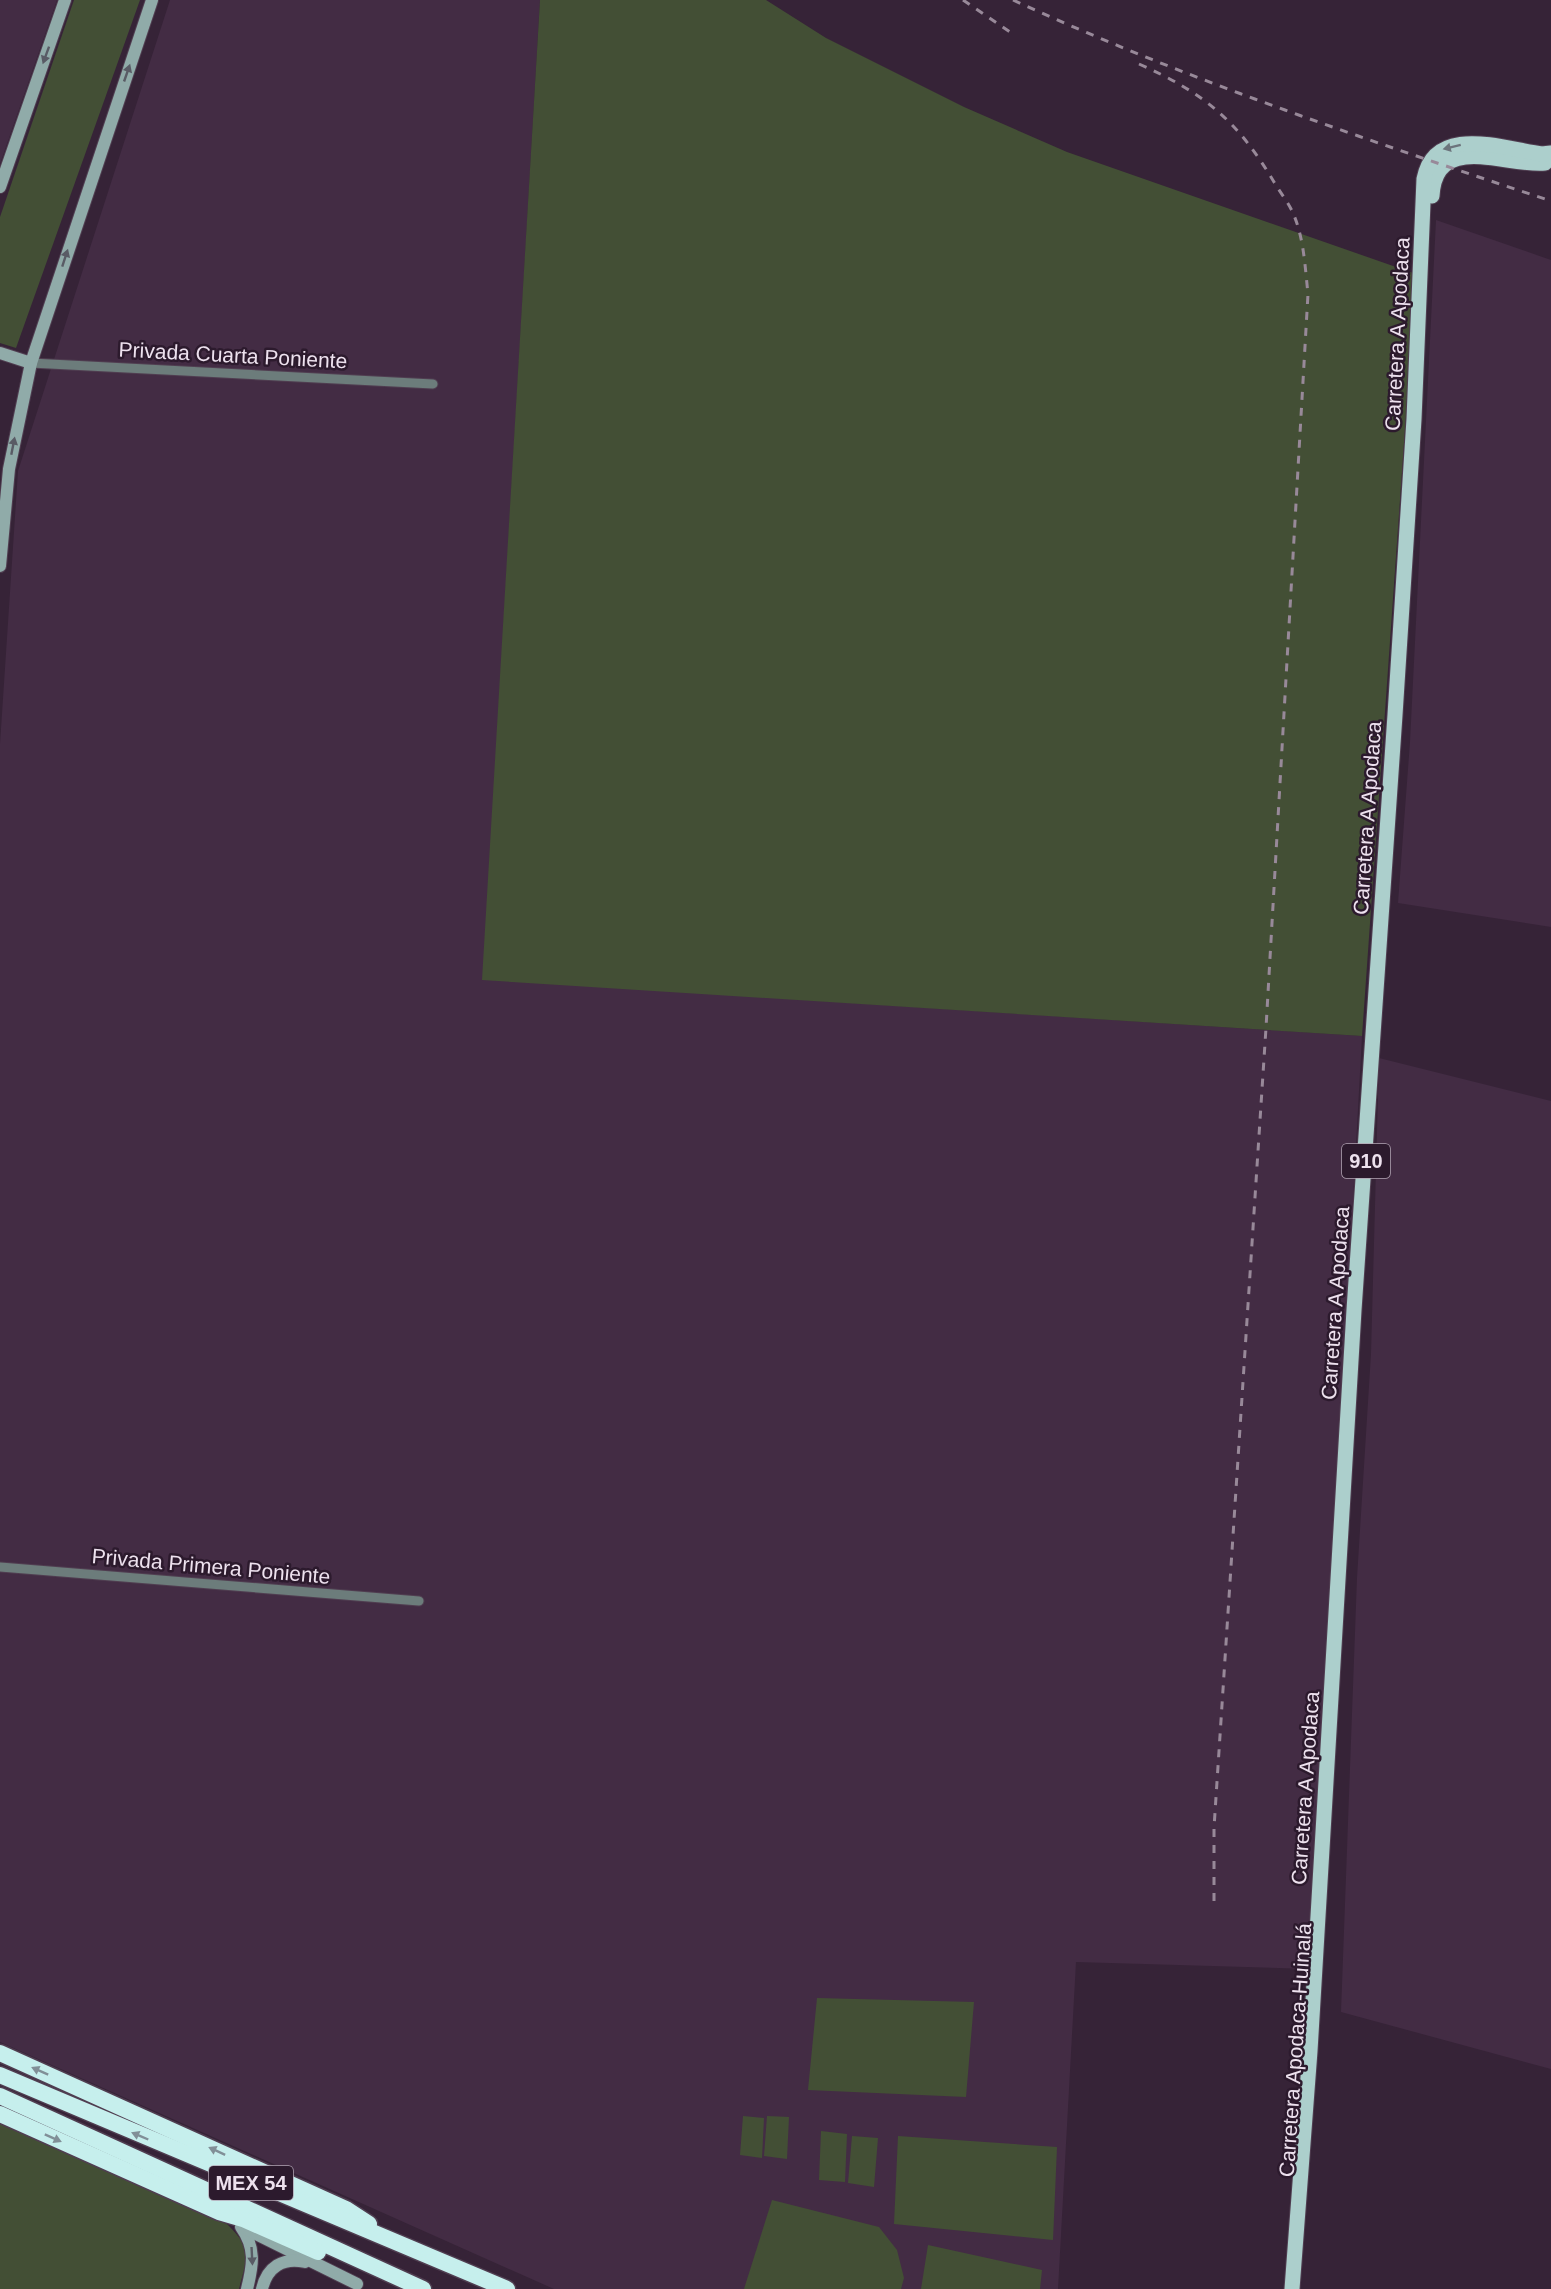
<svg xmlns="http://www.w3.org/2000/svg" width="1551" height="2289" font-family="Arial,sans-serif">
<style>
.built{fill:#432c44}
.green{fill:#434f35}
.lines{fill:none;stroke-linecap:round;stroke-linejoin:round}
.street-casing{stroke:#503e51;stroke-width:11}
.secondary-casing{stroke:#503e51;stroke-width:14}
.primary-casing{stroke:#503e51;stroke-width:17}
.highway-casing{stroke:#503e51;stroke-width:19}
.street{stroke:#6c7c7b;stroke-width:9}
.secondary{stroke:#90aba9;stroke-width:12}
.primary{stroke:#accfcc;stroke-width:15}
.highway{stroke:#c6efed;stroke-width:16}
.rail{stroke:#988999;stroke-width:3;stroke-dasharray:8 8;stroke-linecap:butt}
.oneway{fill:#595b65}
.oneway2{fill:#6c747c}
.oneway3{fill:#818f97}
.labels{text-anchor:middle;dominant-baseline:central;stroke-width:5;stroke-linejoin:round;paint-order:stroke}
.shield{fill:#2c1a2d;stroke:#b3a5b4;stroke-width:1.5}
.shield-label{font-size:20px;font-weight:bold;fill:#ede1ee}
.street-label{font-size:21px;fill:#ede1ee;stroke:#2c1a2d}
</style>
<rect width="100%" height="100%" fill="#362337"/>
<g class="built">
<path d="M 0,0 L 57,0 L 0,164 Z"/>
<path d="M 170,0 L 540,0 L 483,979 L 1362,1036 L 1311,1969 L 1076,1962 L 1058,2289 L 554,2289 L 0,2042 L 0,744 L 18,471 Z"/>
<path d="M 1436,220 L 1551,260 L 1551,927 L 1398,903 L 1410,742 Z"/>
<path d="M 1379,1058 L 1551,1101 L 1551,2069 L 1341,2012 L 1357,1578 L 1371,1354 Z"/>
</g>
<g class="green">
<path d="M 74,0 L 140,0 L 16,348 L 0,343 L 0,217 Z"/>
<path d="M 540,0 L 766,0 L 826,38 L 964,107 L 1067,152 L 1416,274 L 1362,1036 L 482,980 Z"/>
<path d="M 817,1998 L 974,2002 L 966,2097 L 808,2090 Z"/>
<path d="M 743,2116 L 764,2118 L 762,2158 L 740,2155 Z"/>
<path d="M 767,2116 L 789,2117 L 787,2159 L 764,2156 Z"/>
<path d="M 0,2122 L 227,2224 C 253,2249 247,2257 239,2289 L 0,2289 Z"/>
<path d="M 821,2131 L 847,2134 L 845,2182 L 819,2180 Z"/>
<path d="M 852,2136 L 878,2138 L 874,2187 L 848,2183 Z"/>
<path d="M 898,2136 L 1057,2147 L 1053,2240 L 894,2224 Z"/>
<path d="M 772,2200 L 879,2227 L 897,2250 L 904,2278 L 901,2289 L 744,2289 Z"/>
<path d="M 928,2245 L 1042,2270 L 1040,2289 L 921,2289 Z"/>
</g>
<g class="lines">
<defs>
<g id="street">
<path d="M 31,363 L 433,384"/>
<path d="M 0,1567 L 419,1601"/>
</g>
<g id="secondary">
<path d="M 0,187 L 65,0"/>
<path d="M 0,353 L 31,363"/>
<path d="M 0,566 L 9,469 L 31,363 L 152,0"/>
<path d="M 241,2227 C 256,2248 253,2265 247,2289"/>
<path d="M 248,2230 L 357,2284"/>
<path d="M 262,2289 C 267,2267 283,2257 305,2262"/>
</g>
<g id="primary">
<path d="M 1432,196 C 1436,131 1506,167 1545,163"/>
<path d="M 1292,2289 L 1310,2051 L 1354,1310 L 1395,715 L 1414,419 L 1424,179 C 1435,123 1503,149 1542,154 L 1551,153"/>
</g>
<g id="highway">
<path d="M 0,2053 L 346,2209 L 369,2224"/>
<path d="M 0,2075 L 507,2289"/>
<path d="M 0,2096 L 423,2289"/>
<path d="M 0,2114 L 219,2212 L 243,2219 L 318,2252"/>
</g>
</defs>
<use href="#street" class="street-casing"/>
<use href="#secondary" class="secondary-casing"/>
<use href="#primary" class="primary-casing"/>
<use href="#highway" class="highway-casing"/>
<use href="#street" class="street"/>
<use href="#secondary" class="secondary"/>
<use href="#primary" class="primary"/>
<use href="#highway" class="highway"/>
<g class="rail">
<path d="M 963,0 L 1010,32"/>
<path d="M 1013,0 C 1187,80 1370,141 1551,201"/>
<path d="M 1139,64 C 1204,93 1237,120 1274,182 C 1280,192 1288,202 1293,213 C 1304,238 1305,267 1308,294 L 1266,1028 L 1214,1828 L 1214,1908"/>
</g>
</g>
<defs><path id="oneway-solid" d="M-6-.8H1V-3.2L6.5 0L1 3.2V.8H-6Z" transform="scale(1.5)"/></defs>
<g class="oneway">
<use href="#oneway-solid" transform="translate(46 55) rotate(110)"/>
<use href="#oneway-solid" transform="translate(127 73) rotate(-71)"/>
<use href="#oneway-solid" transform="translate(65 258) rotate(-72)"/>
<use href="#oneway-solid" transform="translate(13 446) rotate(-79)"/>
<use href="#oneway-solid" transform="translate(252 2256) rotate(87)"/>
</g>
<use class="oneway2" href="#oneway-solid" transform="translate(1452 147) rotate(166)"/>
<g class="oneway3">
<use href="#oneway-solid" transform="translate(40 2071) rotate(-156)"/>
<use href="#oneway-solid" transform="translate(140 2136) rotate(-157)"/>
<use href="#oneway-solid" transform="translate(53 2138) rotate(24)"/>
<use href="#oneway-solid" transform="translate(217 2151) rotate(-155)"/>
</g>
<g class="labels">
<g class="shield">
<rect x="1342" y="1144" width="48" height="34" rx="4.5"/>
<rect x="209" y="2166" width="84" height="34" rx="4.5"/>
</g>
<g class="shield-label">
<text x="1366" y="1161">910</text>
<text x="251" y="2183">MEX 54</text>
</g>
<g class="street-label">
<text transform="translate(1397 334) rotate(-87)">Carretera A Apodaca</text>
<text transform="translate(233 355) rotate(3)">Privada Cuarta Poniente</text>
<text transform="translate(1367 818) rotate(-86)">Carretera A Apodaca</text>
<text transform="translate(1335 1303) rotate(-86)">Carretera A Apodaca</text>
<text transform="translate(211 1566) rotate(5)">Privada Primera Poniente</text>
<text transform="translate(1305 1788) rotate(-86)">Carretera A Apodaca</text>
<text transform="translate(1295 2050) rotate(-86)">Carretera Apodaca-Huinalá</text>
</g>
</g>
</svg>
